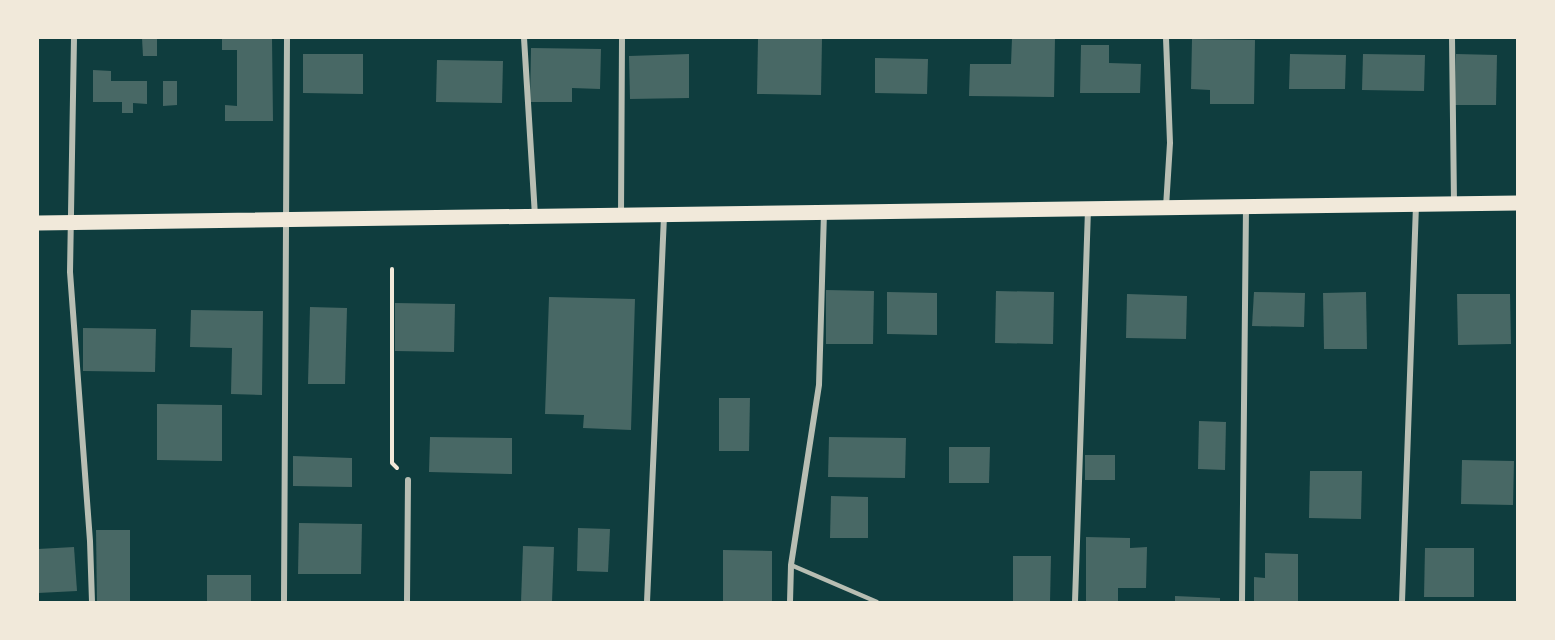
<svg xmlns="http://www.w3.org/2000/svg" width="1555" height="640" font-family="'Playfair Display',serif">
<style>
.building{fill:#486865}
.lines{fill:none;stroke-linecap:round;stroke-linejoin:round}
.path{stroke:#f1e9da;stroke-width:4}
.service{stroke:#b8beb3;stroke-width:4.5}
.minor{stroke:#b8beb3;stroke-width:6}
.primary{stroke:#f1e9da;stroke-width:15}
</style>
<rect width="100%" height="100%" fill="#0f3d3e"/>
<g class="building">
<path d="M 142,38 L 157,38 L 157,56 L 143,56 Z"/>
<path d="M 222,38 L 272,38 L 273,121 L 225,121 L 225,105 L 237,106 L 237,50 L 222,50 Z"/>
<path d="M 1012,38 L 1055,38 L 1054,97 L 969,96 L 970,64 L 1011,64 Z"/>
<path d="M 758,39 L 822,39 L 821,95 L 757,94 Z"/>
<path d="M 1192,39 L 1255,40 L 1254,104 L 1210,104 L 1210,90 L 1191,89 Z"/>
<path d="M 1081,45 L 1109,45 L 1109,63 L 1141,64 L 1140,93 L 1080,93 Z"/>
<path d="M 531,48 L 601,49 L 600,89 L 572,88 L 572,102 L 530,102 Z"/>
<path d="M 303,54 L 363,54 L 363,94 L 303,93 Z"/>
<path d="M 689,54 L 689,98 L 630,99 L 629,56 Z"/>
<path d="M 1290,54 L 1346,55 L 1345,89 L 1289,89 Z"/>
<path d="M 1363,54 L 1425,55 L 1424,91 L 1362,90 Z"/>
<path d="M 1456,54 L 1497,55 L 1496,105 L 1455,105 Z"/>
<path d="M 875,58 L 928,59 L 927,94 L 875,93 Z"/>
<path d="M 437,60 L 503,61 L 502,103 L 436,102 Z"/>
<path d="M 93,70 L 111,71 L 111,81 L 147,81 L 147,104 L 133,103 L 133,113 L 122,113 L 122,102 L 93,102 Z"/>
<path d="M 163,81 L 177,81 L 177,105 L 163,106 Z"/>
<path d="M 826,290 L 874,291 L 873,344 L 826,344 Z"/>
<path d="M 996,291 L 1054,292 L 1053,344 L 995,343 Z"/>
<path d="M 887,292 L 937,293 L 937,335 L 887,334 Z"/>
<path d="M 1254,292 L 1305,293 L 1304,327 L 1252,326 Z"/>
<path d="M 1366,292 L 1367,349 L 1324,349 L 1323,293 Z"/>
<path d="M 1127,294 L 1187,296 L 1186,339 L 1126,338 Z"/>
<path d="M 1457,294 L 1510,294 L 1511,344 L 1458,345 Z"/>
<path d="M 549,297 L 635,299 L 631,430 L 583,428 L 584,415 L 545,414 Z"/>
<path d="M 395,303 L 455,304 L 454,352 L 395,351 Z"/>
<path d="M 310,307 L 347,308 L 345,384 L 308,384 Z"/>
<path d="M 191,310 L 263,311 L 262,395 L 231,394 L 232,348 L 190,347 Z"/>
<path d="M 83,328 L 156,329 L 155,372 L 83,371 Z"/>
<path d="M 719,398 L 750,398 L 749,451 L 719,451 Z"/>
<path d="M 157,404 L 222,405 L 222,461 L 157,460 Z"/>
<path d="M 1199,421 L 1226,422 L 1225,470 L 1198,469 Z"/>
<path d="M 430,437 L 512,438 L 512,474 L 429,472 Z"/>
<path d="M 829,437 L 906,438 L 905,478 L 828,477 Z"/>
<path d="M 949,447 L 990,447 L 989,483 L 949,483 Z"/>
<rect x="1085" y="455" width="30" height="25"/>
<path d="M 293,456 L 352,458 L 352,487 L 293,486 Z"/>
<path d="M 1462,460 L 1514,461 L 1513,505 L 1461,504 Z"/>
<path d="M 1310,471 L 1362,471 L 1361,519 L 1309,518 Z"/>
<path d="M 831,496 L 868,497 L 868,538 L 830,538 Z"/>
<path d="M 299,523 L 362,524 L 361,574 L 298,574 Z"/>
<path d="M 578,528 L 610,529 L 608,572 L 577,571 Z"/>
<path d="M 96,530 L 130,530 L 130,602 L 97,602 Z"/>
<path d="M 1086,537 L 1130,538 L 1130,548 L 1147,547 L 1146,588 L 1118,588 L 1118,602 L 1086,602 Z"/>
<path d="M 523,546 L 554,547 L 552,602 L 521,602 Z"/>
<path d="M 74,547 L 77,591 L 38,593 L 38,549 Z"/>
<path d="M 1425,548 L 1474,548 L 1474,597 L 1424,597 Z"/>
<path d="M 723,550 L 772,551 L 772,602 L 723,602 Z"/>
<path d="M 1265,553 L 1298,554 L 1298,602 L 1254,602 L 1254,577 L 1265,578 Z"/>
<path d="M 1013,556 L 1051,556 L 1050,602 L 1013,601 Z"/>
<rect x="207" y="575" width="44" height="27"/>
<path d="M 1175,596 L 1220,598 L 1220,602 L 1175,602 Z"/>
</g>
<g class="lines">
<path class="path" d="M 392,269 L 392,463 L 397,468"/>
<path class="service" d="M 791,565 L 877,602"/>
<g class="minor">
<path d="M 74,38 L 70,272 L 90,541 L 92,602"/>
<path d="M 524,38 L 535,216"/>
<path d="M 1166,38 L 1170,143 L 1166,207"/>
<path d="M 1452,38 L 1454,203"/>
<path d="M 621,214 L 622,38"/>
<path d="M 284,602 L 287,38"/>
<path d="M 407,602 L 408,480"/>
<path d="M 647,602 L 664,216"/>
<path d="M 790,602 L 791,565 L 819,385 L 824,212"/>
<path d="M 1075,602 L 1088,209"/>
<path d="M 1242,602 L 1246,207"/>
<path d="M 1402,602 L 1416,205"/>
</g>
<path class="primary" d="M 38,223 L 1518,203"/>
</g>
<rect width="1555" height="640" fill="none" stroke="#f1e9da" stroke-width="78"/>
</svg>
